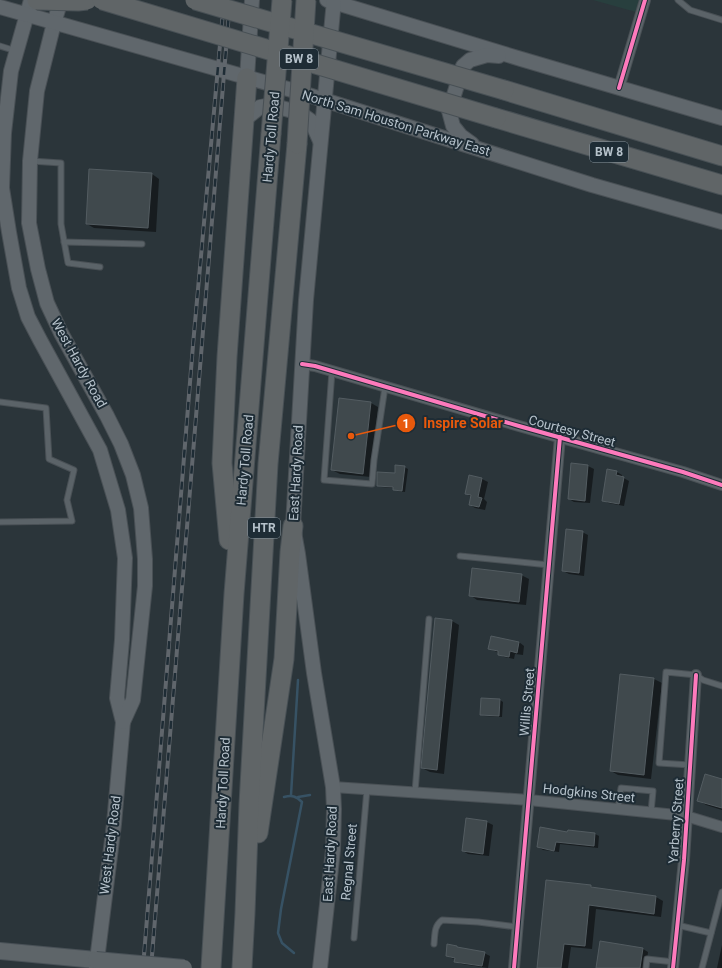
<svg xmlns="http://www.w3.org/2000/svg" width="722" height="968" font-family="Roboto,sans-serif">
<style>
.green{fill:#283f3e}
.shadow{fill:#0007}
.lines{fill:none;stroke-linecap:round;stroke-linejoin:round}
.stream{stroke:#375264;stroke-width:2.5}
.building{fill:#40494d;stroke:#535c61}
.lane-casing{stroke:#495055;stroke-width:7}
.street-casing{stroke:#495055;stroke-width:12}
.secondary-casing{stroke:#495055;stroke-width:16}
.primary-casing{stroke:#495157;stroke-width:18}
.highway-casing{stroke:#485055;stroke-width:21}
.lane{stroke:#5b6368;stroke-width:5}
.street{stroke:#5b6368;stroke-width:10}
.secondary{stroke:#60676c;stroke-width:14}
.primary{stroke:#5e6569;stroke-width:16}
.highway{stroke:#606567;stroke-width:19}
.rail-casing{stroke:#60666c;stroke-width:4}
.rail{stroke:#1e2c35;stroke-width:2.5;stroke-dasharray:8;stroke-linecap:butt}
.primary-bridge-casing{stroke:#495157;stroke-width:18;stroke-linecap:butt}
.highway-bridge-casing{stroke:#485055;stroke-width:21;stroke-linecap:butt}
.primary-bridge{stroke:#5e6569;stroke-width:16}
.highway-bridge{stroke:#606567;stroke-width:19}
.cycleway-casing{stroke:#1e2c35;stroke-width:6}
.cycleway{stroke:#fd7abc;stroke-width:4}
.labels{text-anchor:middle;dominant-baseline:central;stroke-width:4;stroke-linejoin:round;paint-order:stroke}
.shield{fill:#1e2c35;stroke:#88959e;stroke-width:1}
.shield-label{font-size:12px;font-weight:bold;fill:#b6c2cb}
.street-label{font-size:13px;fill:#b6c2cb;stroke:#1e2c35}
.leader{fill:none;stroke:#e8590c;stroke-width:1.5}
.callout-dot{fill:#e8590c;stroke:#1e2c35;stroke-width:1.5}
.mark-label{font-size:12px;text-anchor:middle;font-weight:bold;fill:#fff}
.callout-label{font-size:14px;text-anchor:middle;font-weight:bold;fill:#e8590c;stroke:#1e2c35;stroke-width:4;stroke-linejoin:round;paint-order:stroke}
</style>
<rect width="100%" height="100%" fill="#2b353a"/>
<path class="green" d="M 593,0 L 639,0 L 636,12 Z"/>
<g class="shadow">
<path d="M 152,174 L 159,179 L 156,232 L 94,228 L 87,224 Z"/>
<path d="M 371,403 L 378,407 L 371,477 L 340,474 L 332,470 Z"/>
<path d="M 572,464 L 588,466 L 594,469 L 590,503 L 574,502 L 569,499 Z"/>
<path d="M 404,467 L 408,469 L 405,492 L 397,491 L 394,488 L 381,487 L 378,485 L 395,474 Z"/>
<path d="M 608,470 L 617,472 L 622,475 L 622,477 L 629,481 L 624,506 L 608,503 L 603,500 Z"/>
<path d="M 470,476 L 482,479 L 488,482 L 484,499 L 487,502 L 485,510 L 475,508 L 470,505 L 472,497 L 466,494 Z"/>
<path d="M 582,532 L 588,535 L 584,576 L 569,574 L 563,571 Z"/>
<path d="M 521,575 L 529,579 L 526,605 L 477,600 L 470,595 Z"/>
<path d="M 452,621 L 459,625 L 444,774 L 430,772 L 422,768 Z"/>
<path d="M 492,637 L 519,642 L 524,646 L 523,655 L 515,654 L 514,659 L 504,657 L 499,654 L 499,653 L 490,649 Z"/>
<path d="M 621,675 L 654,679 L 662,683 L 651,779 L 618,775 L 611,771 Z"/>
<path d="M 500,700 L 503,702 L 502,717 L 484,716 L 481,714 Z"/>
<path d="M 722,780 L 722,810 L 706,805 L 698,800 Z"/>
<path d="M 467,819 L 487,822 L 493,825 L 489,856 L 468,854 L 463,851 Z"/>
<path d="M 568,833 L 595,834 L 599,836 L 598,848 L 560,844 L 559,852 L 543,850 L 538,847 Z"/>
<path d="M 547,881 L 591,886 L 597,889 L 656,897 L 663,901 L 661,917 L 596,909 L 592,949 L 571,947 L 568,968 L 538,968 Z"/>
<path d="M 448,945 L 457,947 L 461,949 L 484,953 L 490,956 L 488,968 L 461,964 L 455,961 L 456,960 L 447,956 Z"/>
<path d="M 722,945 L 722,968 L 717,968 Z"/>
<path d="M 643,949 L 648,952 L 646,968 L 597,968 Z"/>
</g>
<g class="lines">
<g class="stream">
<path d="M 291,795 L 298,680"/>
<path d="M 284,797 C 292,795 296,796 302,802 L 281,909 L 278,933 L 282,943 L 294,953"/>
<path d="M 298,797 L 310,795"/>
</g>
</g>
<g class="building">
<path d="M 89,169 L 152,173 L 148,228 L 86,224 Z"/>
<path d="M 339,398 L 371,402 L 363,474 L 331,470 Z"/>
<path d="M 571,463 L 588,465 L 585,501 L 568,499 Z"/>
<path d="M 395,465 L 405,466 L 402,491 L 393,490 L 393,487 L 377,486 L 377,472 L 395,473 Z"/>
<path d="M 607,469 L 617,471 L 616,475 L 624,477 L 619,504 L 602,501 Z"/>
<path d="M 469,475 L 482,478 L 478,497 L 482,498 L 479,507 L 469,505 L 471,495 L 465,494 Z"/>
<path d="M 566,529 L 583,531 L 579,573 L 562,571 Z"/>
<path d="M 472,568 L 522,574 L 519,602 L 469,596 Z"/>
<path d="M 435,618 L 452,620 L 437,770 L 421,768 Z"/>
<path d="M 491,636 L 519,642 L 517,653 L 510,651 L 509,657 L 498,655 L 498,651 L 488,649 Z"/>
<path d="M 620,674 L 654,678 L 644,775 L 610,771 Z"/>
<path d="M 481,698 L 500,699 L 499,716 L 480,715 Z"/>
<path d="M 705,774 L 722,779 L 722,808 L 697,801 Z"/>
<path d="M 466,818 L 487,821 L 483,854 L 462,851 Z"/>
<path d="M 540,827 L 567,832 L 568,830 L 595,833 L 594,846 L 556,842 L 554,851 L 537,847 Z"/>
<path d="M 546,880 L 591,885 L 591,887 L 656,896 L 654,914 L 589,905 L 585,946 L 564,944 L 561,968 L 537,968 Z"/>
<path d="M 600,941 L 643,948 L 640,968 L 596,968 Z"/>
<path d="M 447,944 L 457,946 L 457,947 L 485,952 L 482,966 L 454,962 L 455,958 L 446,956 Z"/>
</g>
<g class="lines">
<defs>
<g id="lane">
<path d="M 678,0 L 690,10 L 722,20"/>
<path d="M 0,46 L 16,51"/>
<path d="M 31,161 L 61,163 L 61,224 L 68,263 L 100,267"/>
<path d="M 64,242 L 142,244"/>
<path d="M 332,371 L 324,480 L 372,484 L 374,460 L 385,387"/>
<path d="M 0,402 L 46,408 L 49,459 L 74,470 L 67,500 L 72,521 L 0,522"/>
<path d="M 460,556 L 549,565"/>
<path d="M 690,765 L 659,763 L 666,672 L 696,675 L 703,680 L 722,686"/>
<path d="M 415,792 L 429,619"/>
<path d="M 618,809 L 621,788 L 653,791 L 651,812"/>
<path d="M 677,925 L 711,933"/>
<path d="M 354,938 L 367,789"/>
<path d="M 434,944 C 435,934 434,926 442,920 L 478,922 L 517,927"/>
<path d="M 646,968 L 647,959 L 674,962"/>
<path d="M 702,968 L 722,892"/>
</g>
<g id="street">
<path d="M 619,88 L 645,0"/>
<path d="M 302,364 L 315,366 L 519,426 L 683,472 L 722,485"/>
<path d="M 333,787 L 529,800 L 686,816 L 722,827"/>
<path d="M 514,968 L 560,437"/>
<path d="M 673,968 L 684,860 L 696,675"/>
</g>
<g id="secondary">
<path d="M 31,0 L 11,71 L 4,133 L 2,188 L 9,232 L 19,288 L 28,317 L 40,340 L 100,450 L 118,510 L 125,558 L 122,640 L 117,698 L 123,722 L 114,824 L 96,968"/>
<path d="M 61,0 L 54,23 L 37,91 L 30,161 L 29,223 L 38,269 L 47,303 L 61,333 L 107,416 L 121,444 L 133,475 L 141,508 L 145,559 L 145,586 L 133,700 L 123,722"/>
<path d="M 327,0 L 521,59 L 722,118"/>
<path d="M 0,7 L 302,93 L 592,185 L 722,222"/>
<path d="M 247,78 L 252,0"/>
<path d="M 244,120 L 260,107 L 271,105 L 300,113 L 311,121 L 320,141"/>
<path d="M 472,144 L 461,136 L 453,126 L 449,111 L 463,66 L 470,60 L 487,55 L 499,56"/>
<path d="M 320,968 L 333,850 L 334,809 L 333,787 L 314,673 L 298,554 L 293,526 L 306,300 L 334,0"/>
</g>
<path id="primary" d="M 0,951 L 96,960"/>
<g id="highway">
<path d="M 504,90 L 722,156"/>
<path d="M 496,118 L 722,185"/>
<path d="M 229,540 L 222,463 L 227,357 L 247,78"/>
<path d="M 258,833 L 284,659 L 290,552 L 293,526"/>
<path d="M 211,968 L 234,594 L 271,134"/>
<path d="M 242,968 L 245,913 L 249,804 L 268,464 L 297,144"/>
</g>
</defs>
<use href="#lane" class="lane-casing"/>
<use href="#street" class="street-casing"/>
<use href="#secondary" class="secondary-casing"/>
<use href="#primary" class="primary-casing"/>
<use href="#highway" class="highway-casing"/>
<use href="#lane" class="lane"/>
<use href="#street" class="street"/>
<use href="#secondary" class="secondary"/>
<use href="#primary" class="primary"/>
<use href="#highway" class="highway"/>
<defs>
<g id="rail">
<path d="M 143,968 L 193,345 L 224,0"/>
<path d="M 151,968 L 230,0"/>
</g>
</defs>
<use href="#rail" class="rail-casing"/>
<use href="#rail" class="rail"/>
<defs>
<path id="primary-bridge" d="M 96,960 L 184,968"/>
<g id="highway-bridge">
<path d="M 37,0 L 78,1 L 87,0"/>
<path d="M 102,0 L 496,118"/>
<path d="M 195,0 L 504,90"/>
<path d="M 271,134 L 282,0"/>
<path d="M 297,144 L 306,0"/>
</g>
</defs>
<use href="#primary-bridge" class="primary-bridge-casing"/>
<use href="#highway-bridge" class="highway-bridge-casing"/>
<use href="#primary-bridge" class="primary-bridge"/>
<use href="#highway-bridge" class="highway-bridge"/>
<defs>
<g id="cycleway">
<path d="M 619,88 L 645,0"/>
<path d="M 302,364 L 315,366 L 519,426 L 683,472 L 722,485"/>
<path d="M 514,968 L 560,437"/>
<path d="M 673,968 L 684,860 L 696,675"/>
</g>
</defs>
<use href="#cycleway" class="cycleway-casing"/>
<use href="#cycleway" class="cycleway"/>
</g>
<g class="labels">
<g class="shield">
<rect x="280" y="49" width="38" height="20" rx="3"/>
<rect x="590" y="142" width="38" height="20" rx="3"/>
<rect x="248" y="518" width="32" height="20" rx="3"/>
</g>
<g class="shield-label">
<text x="299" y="59">BW 8</text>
<text x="609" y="152">BW 8</text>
<text x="264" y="528">HTR</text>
</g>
<g class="street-label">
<text transform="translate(396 123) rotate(17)">North Sam Houston Parkway East</text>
<text transform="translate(271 137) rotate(-85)">Hardy Toll Road</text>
<text transform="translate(79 363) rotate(61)">West Hardy Road</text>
<text transform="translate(572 431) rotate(15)">Courtesy Street</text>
<text transform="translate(245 460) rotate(-85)">Hardy Toll Road</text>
<text transform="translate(296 473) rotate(-87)">East Hardy Road</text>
<text transform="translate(527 702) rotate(-85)">Willis Street</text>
<text transform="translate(223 783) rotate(-87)">Hardy Toll Road</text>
<text transform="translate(589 793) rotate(6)">Hodgkins Street</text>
<text transform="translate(676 821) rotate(-86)">Yarberry Street</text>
<text transform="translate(110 845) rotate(-83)">West Hardy Road</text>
<text transform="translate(330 854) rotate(-87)">East Hardy Road</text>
<text transform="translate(349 862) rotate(-85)">Regnal Street</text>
</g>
</g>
<path class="leader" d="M351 436L406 423"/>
<g class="callout-dot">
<circle cx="351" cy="436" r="4"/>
<circle cx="406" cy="423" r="10"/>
</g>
<g class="mark-label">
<text x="406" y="428">1</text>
</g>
<g class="callout-label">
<text x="463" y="428">Inspire Solar</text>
</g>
</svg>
